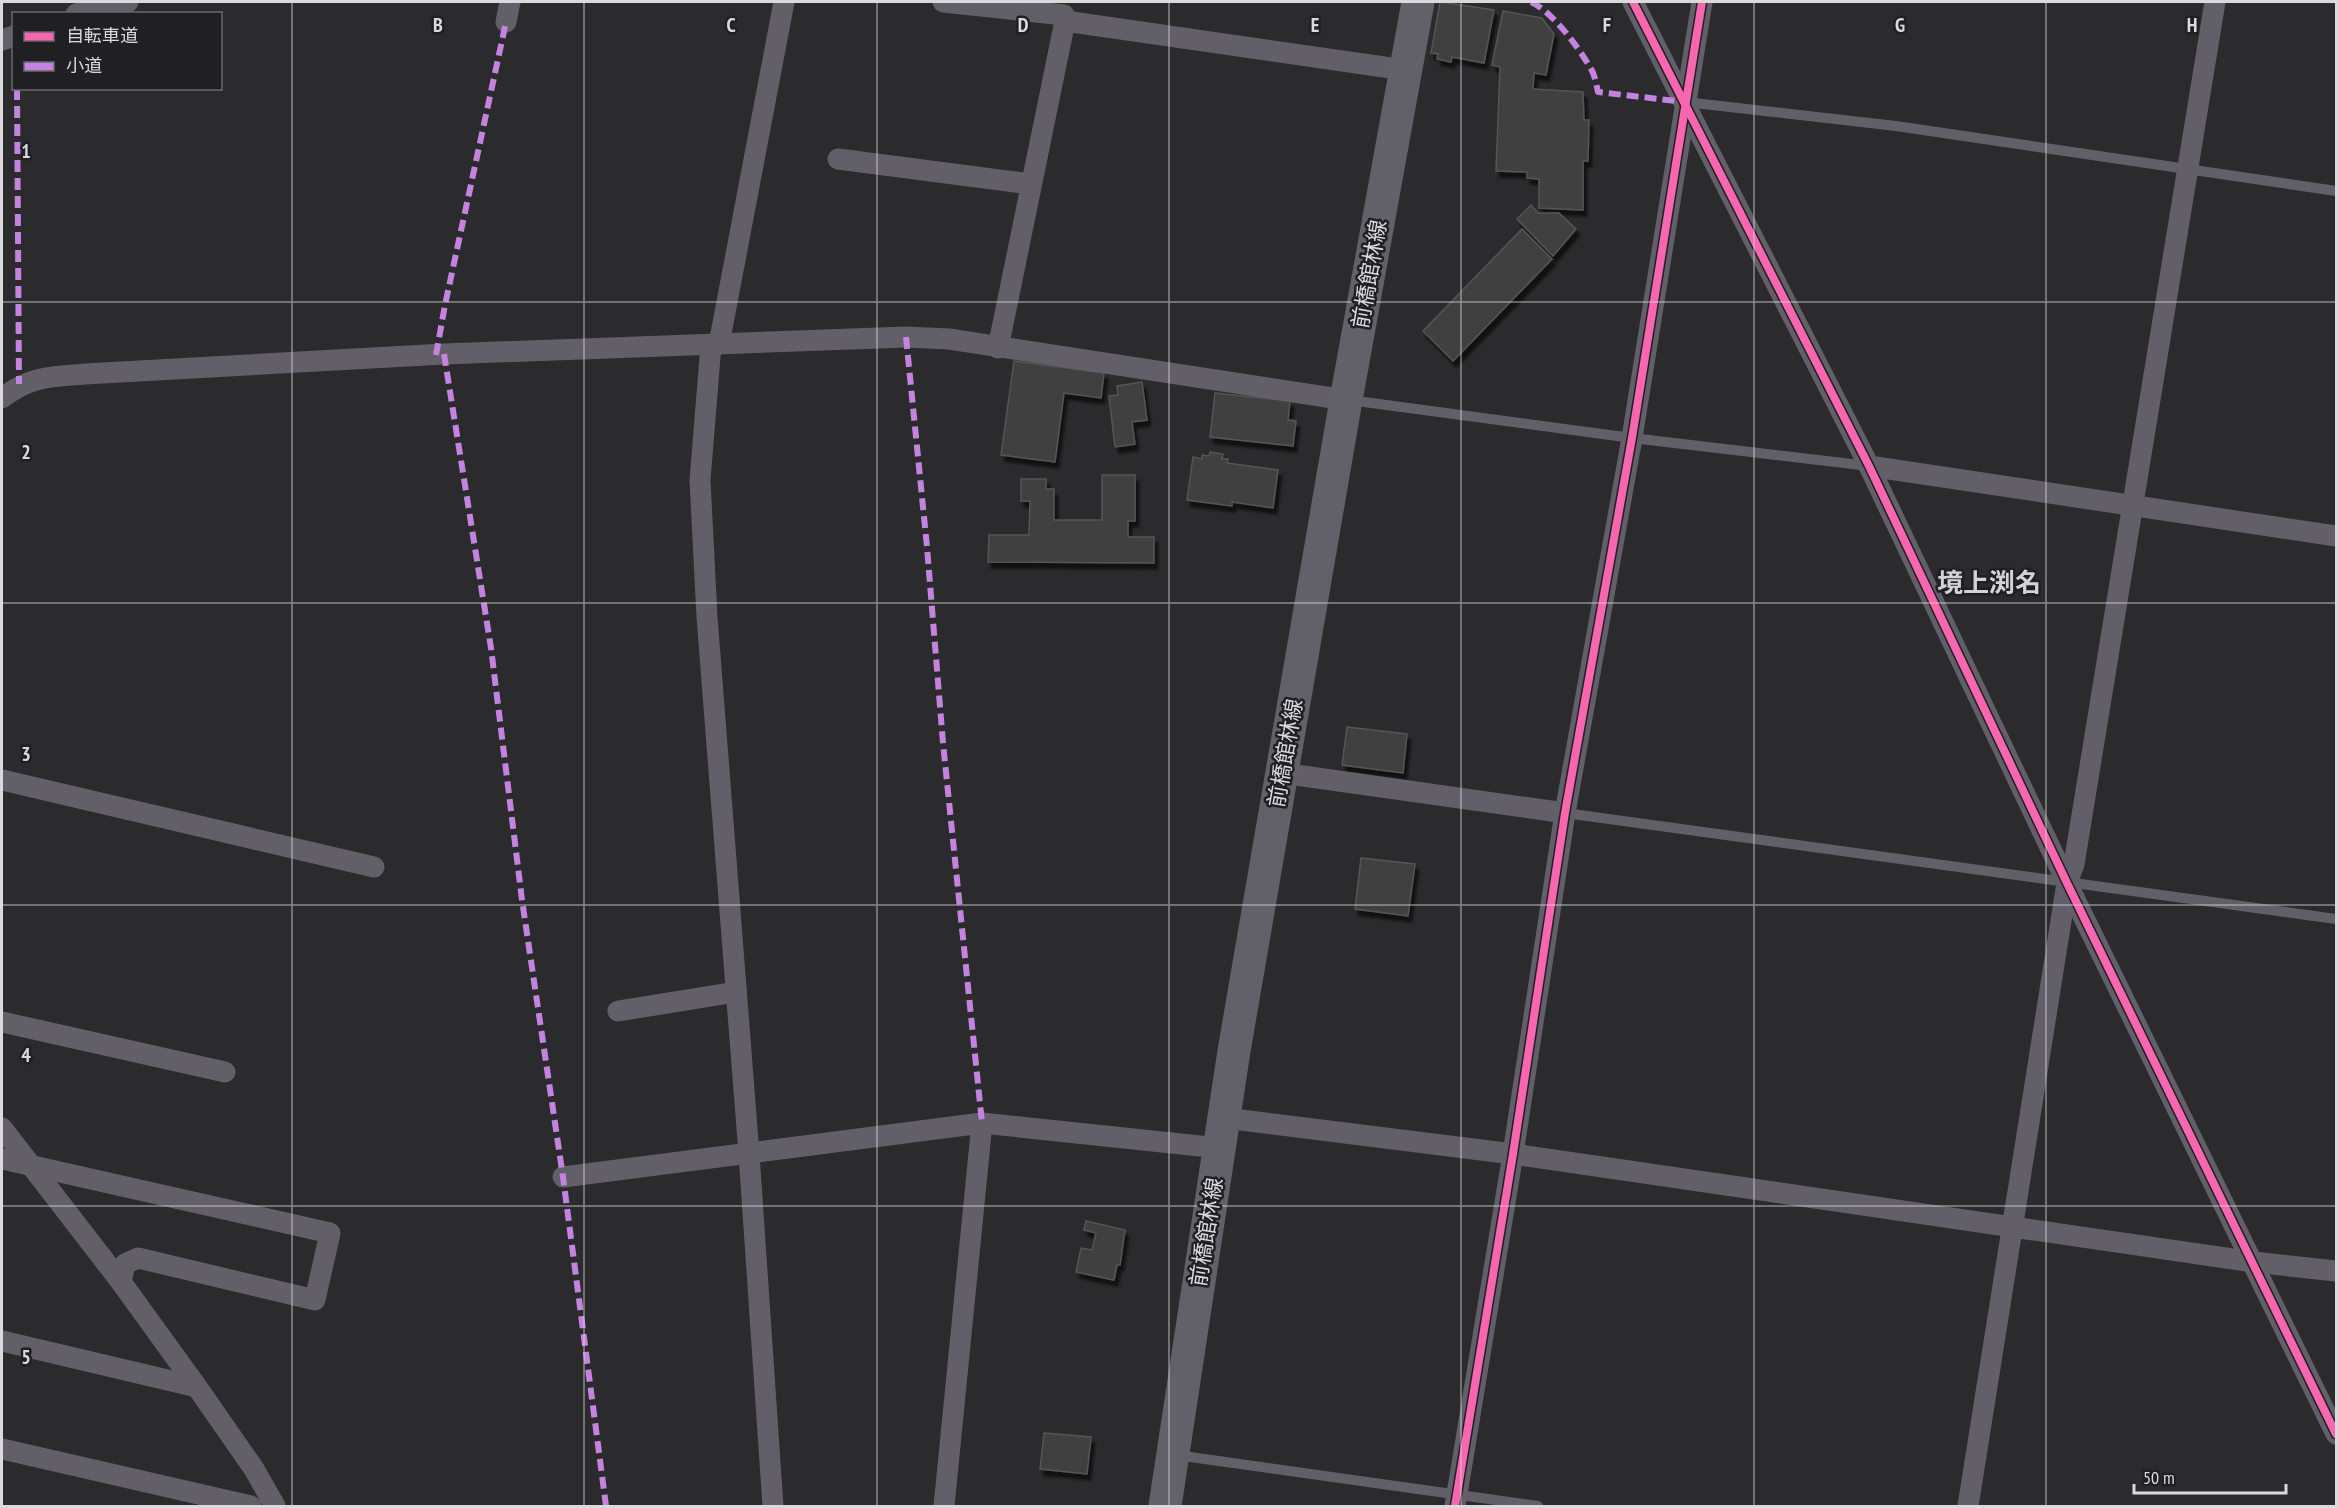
<svg xmlns="http://www.w3.org/2000/svg" width="2338" height="1508" font-family="'PT Sans Narrow','Noto Sans JP',sans-serif">
<style>
.building{fill:#3f3f40;stroke:#565557;stroke-width:1.5;filter:url(#shadow)}
.lines{fill:none;stroke-linecap:round;stroke-linejoin:round}
.service{stroke:#625f68;stroke-width:10}
.minor{stroke:#625f68;stroke-width:21}
.primary{stroke:#626068;stroke-width:33}
.quiet{stroke:#c483df;stroke-width:6;stroke-dasharray:12 6;stroke-linecap:butt}
.cycleway-casing{stroke:#201f24;stroke-width:11}
.cycleway{stroke:#f766af;stroke-width:8}
.grid{fill:none;stroke:#dadadd;stroke-width:1.5;stroke-opacity:0.55}
.labels{text-anchor:middle;dominant-baseline:central;stroke-width:5;stroke-linejoin:round;paint-order:stroke}
.street-label{font-size:22px;fill:#dadadd;stroke:#201f24}
.quarter-label{font-size:26px;font-weight:bold;fill:#d3d2d8;stroke:#201f24}
.grid-label{font-size:20px;text-anchor:middle;font-weight:bold;fill:#dadadd;stroke:#201f24;stroke-width:5;stroke-linejoin:round;paint-order:stroke}
</style>
<defs>
<filter id="shadow"><feDropShadow dx="3.5" dy="6" stdDeviation="1.5" flood-color="#0009"/></filter>
</defs>
<rect width="100%" height="100%" fill="#2b2a2c"/>
<g class="building">
<path d="M 1440,2 L 1494,10 L 1484,63 L 1452,57 L 1451,62 L 1437,59 L 1438,54 L 1431,53 Z"/>
<path d="M 1503,11 L 1542,18 L 1554,34 L 1546,75 L 1534,73 L 1533,89 L 1583,92 L 1584,120 L 1589,120 L 1588,161 L 1583,161 L 1583,210 L 1539,208 L 1539,179 L 1527,178 L 1527,172 L 1496,171 L 1500,67 L 1492,65 Z"/>
<path d="M 1531,205 L 1538,213 L 1559,213 L 1576,229 L 1553,256 L 1517,219 Z"/>
<path d="M 1522,229 L 1552,259 L 1453,361 L 1423,331 Z"/>
<path d="M 1014,361 L 1104,373 L 1101,398 L 1064,393 L 1055,462 L 1001,455 Z"/>
<path d="M 1142,382 L 1147,420 L 1132,422 L 1135,444 L 1115,447 L 1109,396 L 1118,395 L 1117,386 Z"/>
<path d="M 1215,393 L 1290,401 L 1288,420 L 1296,421 L 1293,446 L 1210,437 Z"/>
<path d="M 1210,452 L 1223,454 L 1222,459 L 1228,459 L 1227,463 L 1278,470 L 1273,508 L 1232,502 L 1232,506 L 1187,500 L 1193,457 L 1202,459 L 1202,455 L 1209,456 Z"/>
<path d="M 1102,475 L 1135,475 L 1135,521 L 1128,521 L 1128,537 L 1154,537 L 1154,563 L 988,562 L 989,535 L 1029,535 L 1030,501 L 1021,501 L 1021,479 L 1046,479 L 1046,489 L 1054,489 L 1054,520 L 1102,520 Z"/>
<path d="M 1347,727 L 1407,734 L 1403,773 L 1342,765 Z"/>
<path d="M 1361,858 L 1415,864 L 1408,916 L 1355,909 Z"/>
<path d="M 1086,1221 L 1125,1230 L 1120,1265 L 1117,1265 L 1114,1280 L 1076,1272 L 1081,1248 L 1092,1250 L 1096,1233 L 1084,1230 Z"/>
<path d="M 1044,1433 L 1091,1437 L 1087,1474 L 1040,1469 Z"/>
</g>
<g class="lines">
<g class="service">
<path d="M 1685,102 L 1896,126 L 2336,191"/>
<path d="M 1349,400 L 1632,438 L 1869,466"/>
<path d="M 1565,813 L 2336,919"/>
<path d="M 1176,1455 L 1538,1506"/>
</g>
<g class="minor">
<path d="M 943,2 L 1064,15 L 1065,21 L 998,348"/>
<path d="M 1633,2 L 1869,466 L 2067,883 L 2336,1434"/>
<path d="M 76,14 L 95,7 L 128,2"/>
<path d="M 1065,21 L 1405,70"/>
<path d="M 506,22 L 510,2"/>
<path d="M 2,40 L 14,36"/>
<path d="M 838,159 L 1031,184"/>
<path d="M 719,344 L 784,2"/>
<path d="M 711,345 L 700,480 L 707,617 L 749,1154 L 773,1506"/>
<path d="M 2,398 C 31,376 50,377 85,374 L 444,354 L 906,337 L 949,339 L 1346,400"/>
<path d="M 1869,466 L 2336,536"/>
<path d="M 1282,773 L 1565,813"/>
<path d="M 2,780 L 374,867"/>
<path d="M 618,1011 L 736,992"/>
<path d="M 2,1022 L 225,1072"/>
<path d="M 1225,1118 L 1513,1154 L 2253,1262 L 2336,1271"/>
<path d="M 2,1128 L 121,1282 L 197,1387 L 254,1469 L 275,1506"/>
<path d="M 2,1159 L 330,1233 L 315,1300 L 138,1258 L 125,1264 L 121,1282"/>
<path d="M 563,1177 L 982,1123 L 1219,1148"/>
<path d="M 2,1341 L 197,1387"/>
<path d="M 2,1449 L 251,1506"/>
<path d="M 944,1506 L 982,1123"/>
<path d="M 1455,1506 L 1513,1154 L 1565,813 L 1632,438 L 1702,2"/>
<path d="M 1968,1506 L 2067,883 L 2074,864 L 2215,2"/>
</g>
<path class="primary" d="M 1165,1506 L 1234,1051 L 1346,400 L 1418,2"/>
<g class="quiet">
<path d="M 1531,2 C 1552,11 1580,49 1591,69 C 1595,75 1596,84 1598,92 L 1685,102"/>
<path d="M 17,88 L 19,384"/>
<path d="M 906,337 L 927,547 L 943,743 L 982,1123"/>
<path d="M 444,354 L 491,648 L 522,900 L 563,1177 L 606,1506"/>
<path d="M 436,355 L 445,305 L 506,22"/>
</g>
<defs>
<g id="cycleway">
<path d="M 1633,2 L 1869,466 L 2067,883 L 2336,1434"/>
<path d="M 1455,1506 L 1513,1154 L 1565,813 L 1632,438 L 1702,2"/>
</g>
</defs>
<use href="#cycleway" class="cycleway-casing"/>
<use href="#cycleway" class="cycleway"/>
</g>
<path class="grid" d="M 292,2 L 292,1506M 584,2 L 584,1506M 877,2 L 877,1506M 1169,2 L 1169,1506M 1461,2 L 1461,1506M 1754,2 L 1754,1506M 2046,2 L 2046,1506M 2,302 L 2336,302M 2,603 L 2336,603M 2,905 L 2336,905M 2,1206 L 2336,1206"/>
<g class="labels">
<g class="street-label">
<text transform="translate(1369 274) rotate(-80)">前橋館林線</text>
<text transform="translate(1285 753) rotate(-80)">前橋館林線</text>
<text transform="translate(1206 1232) rotate(-81)">前橋館林線</text>
</g>
<g class="quarter-label">
<text x="1989" y="582">境上渕名</text>
</g>
</g>
<g class="grid-label">
<text x="438" y="32">B</text>
<text x="731" y="32">C</text>
<text x="1023" y="32">D</text>
<text x="1315" y="32">E</text>
<text x="1607" y="32">F</text>
<text x="1900" y="32">G</text>
<text x="2192" y="32">H</text>
<text x="26" y="158">1</text>
<text x="26" y="459">2</text>
<text x="26" y="761">3</text>
<text x="26" y="1062">4</text>
<text x="26" y="1364">5</text>
</g>
<rect width="2338" height="1508" fill="none" stroke="#dadadd" stroke-width="6"/>
<rect x="12" y="12" width="210" height="78" fill="#201f24" stroke="#6a6a6e" stroke-width="1.5"/>
<rect x="24" y="32" width="30" height="9" fill="#f766af" stroke="#6a6a6e" stroke-width="1.5"/>
<text x="66" y="42" font-size="18" fill="#dadadd">自転車道</text>
<rect x="24" y="62" width="30" height="9" fill="#c483df" stroke="#6a6a6e" stroke-width="1.5"/>
<text x="66" y="72" font-size="18" fill="#dadadd">小道</text>
<path d="M2134 1484v9h152v-9" fill="none" stroke="#dadadd" stroke-width="3"/>
<text x="2143" y="1484" font-size="18" fill="#dadadd" stroke="#201f24" stroke-width="4.5" paint-order="stroke">50 m</text>
</svg>
